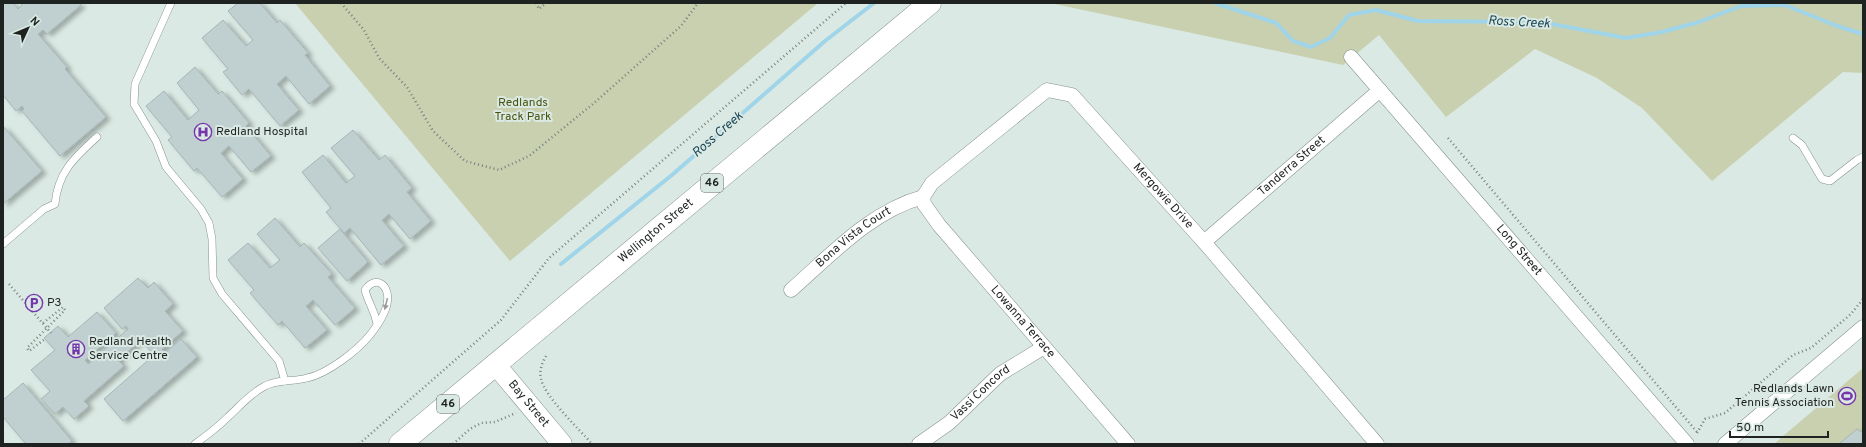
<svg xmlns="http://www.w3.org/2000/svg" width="1866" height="447" font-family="Overpass,sans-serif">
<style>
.green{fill:#c8d0af}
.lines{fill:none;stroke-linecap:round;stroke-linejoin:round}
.stream{stroke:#a0d4e9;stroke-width:4}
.building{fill:#c0cfd0;stroke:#a6b5b6;filter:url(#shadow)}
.lane-casing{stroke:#86938e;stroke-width:8}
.street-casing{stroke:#86938e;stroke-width:15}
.secondary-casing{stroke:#86938e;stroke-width:21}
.primary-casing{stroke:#86938e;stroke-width:23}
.path{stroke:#77817d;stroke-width:2.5;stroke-dasharray:1 3;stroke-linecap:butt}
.lane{stroke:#fff;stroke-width:7}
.street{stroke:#fff;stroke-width:14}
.secondary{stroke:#fff;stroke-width:20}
.primary{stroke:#fff;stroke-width:22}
.oneway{fill:#9a9c9b}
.labels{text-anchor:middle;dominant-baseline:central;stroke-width:4;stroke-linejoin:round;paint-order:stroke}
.shield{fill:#dae9e3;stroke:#565e5b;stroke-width:1}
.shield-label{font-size:11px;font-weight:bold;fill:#1e2321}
.park-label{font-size:12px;fill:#4a550f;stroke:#dae9e3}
.poi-label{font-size:12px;fill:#1e2321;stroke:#dae9e3;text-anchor:start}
.street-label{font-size:12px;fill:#1e2321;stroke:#dae9e3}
.water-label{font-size:13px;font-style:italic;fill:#1c4858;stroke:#dae9e3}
</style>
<defs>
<filter id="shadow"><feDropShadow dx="4.5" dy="2.5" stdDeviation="2" flood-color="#0004"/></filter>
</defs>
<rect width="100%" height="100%" fill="#dae9e3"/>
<g class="green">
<path d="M 295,3 L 818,3 L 510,261 Z"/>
<path d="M 1050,3 L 1863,3 L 1863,73 L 1843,72 L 1712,181 L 1642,108 L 1597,78 L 1535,49 L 1446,117 L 1379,35 L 1343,65 Z"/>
<path d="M 1863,368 L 1863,444 L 1774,444 Z"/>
</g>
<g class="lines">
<g class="stream">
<path d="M 1215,3 L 1276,23 L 1293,41 L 1311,47 L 1330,38 L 1349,15 L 1376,10 L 1418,21 L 1541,22 L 1626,38 L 1662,32 L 1699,22 L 1741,6 L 1785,5 L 1837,26 L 1863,34"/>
<path d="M 561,264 L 672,175 L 825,41 L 874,3"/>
</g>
</g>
<g class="building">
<path d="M 3,3 L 13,3 L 18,9 L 22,5 L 21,3 L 79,3 L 81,5 L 47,34 L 43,30 L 38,34 L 67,67 L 65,69 L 106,117 L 60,156 L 22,111 L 24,109 L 22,106 L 16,111 L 3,95 Z"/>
<path d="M 238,3 L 260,3 L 277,23 L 280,20 L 308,53 L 305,55 L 330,86 L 309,104 L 286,76 L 277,84 L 299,110 L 280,126 L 249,89 L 242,95 L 223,72 L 228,69 L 202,38 L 223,20 L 246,46 L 253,40 L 228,11 Z"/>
<path d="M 195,67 L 218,94 L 222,91 L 249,123 L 246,126 L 271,156 L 251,172 L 229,146 L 221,153 L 243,179 L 222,197 L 197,168 L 194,171 L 168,140 L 172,137 L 146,106 L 164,91 L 188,120 L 199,110 L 177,83 Z"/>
<path d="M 3,126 L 42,171 L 3,204 Z"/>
<path d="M 353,130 L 379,160 L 385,155 L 412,188 L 407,192 L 431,221 L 410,239 L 389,214 L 382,220 L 404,246 L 381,265 L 350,228 L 344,233 L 326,212 L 331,208 L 302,172 L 323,155 L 346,183 L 355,176 L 331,148 Z"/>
<path d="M 275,218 L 300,247 L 304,243 L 332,274 L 328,277 L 355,308 L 335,325 L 313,300 L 306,306 L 327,330 L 305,348 L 282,321 L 278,325 L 250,293 L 254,290 L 228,260 L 248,243 L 270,268 L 280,260 L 257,234 Z"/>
<path d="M 340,229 L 368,262 L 347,281 L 318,248 Z"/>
<path d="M 138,278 L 148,288 L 154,282 L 173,304 L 165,311 L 183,331 L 162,349 L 165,353 L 181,339 L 197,357 L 123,421 L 104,399 L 154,355 L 141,340 L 118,360 L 124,366 L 84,401 L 89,406 L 74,419 L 63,407 L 55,414 L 41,399 L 50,391 L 31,370 L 55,350 L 44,338 L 58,326 L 68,337 L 97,312 L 116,333 L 85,360 L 88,364 L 128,329 L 126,326 L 122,329 L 104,308 Z"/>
<path d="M 23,383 L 72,441 L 68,444 L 26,444 L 3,417 L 3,400 Z"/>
<path d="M 1857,429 L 1863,433 L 1863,444 L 1839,444 Z"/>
</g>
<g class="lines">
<defs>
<g id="lane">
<path d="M 171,3 L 135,84 L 134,104 L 156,141 L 166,167 L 201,209 L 209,223 L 212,239 L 213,278 L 222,294 L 279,361 L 285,381"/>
<path d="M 1793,138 L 1802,145 L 1822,179 L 1830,181 L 1857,160 L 1863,157"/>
<path d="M 3,244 L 44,209 L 55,204 C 58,172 74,158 97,137"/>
<path d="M 195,444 C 206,436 218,427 228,417 C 239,407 249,395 263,387 C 276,379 293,382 307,378 C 327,374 357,351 370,335 C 377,326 385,315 387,304 C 391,287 377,273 365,290 C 368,302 375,312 377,324"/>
</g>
<g id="street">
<path id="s1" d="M 1351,57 L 1687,444"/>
<path id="s2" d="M 923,197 L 932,183 L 1047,90 L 1072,95 L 1204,242 L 1377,444"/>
<path id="s3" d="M 923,197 L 924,204 L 939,225 L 1128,444"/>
<path id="s4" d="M 1204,242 L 1380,90"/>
<path id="s5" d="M 791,290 C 831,255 871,211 923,197"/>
<path id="s6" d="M 919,444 L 949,423 L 1000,374 L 1044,347"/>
<path d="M 1725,444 L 1863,327"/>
</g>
<g id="secondary">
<path id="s7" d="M 495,364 L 562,444"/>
</g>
<g id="primary">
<path id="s8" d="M 400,444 L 930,3"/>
</g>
</defs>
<use href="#lane" class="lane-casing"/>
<use href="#street" class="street-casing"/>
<use href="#secondary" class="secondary-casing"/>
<use href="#primary" class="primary-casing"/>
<g class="path">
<path d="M 341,3 L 364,30 L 379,58 L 407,87 L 433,131 L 465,161 L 499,170 L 529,156 L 593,104 L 681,26 L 698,3"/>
<path d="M 536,3 L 539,9 L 546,3"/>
<path d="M 1448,138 L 1697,432"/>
<path d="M 9,284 L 51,333"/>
<path d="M 43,323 L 63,307 L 65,310 L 27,348 L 29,351 L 45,339"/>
<path d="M 546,356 C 542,363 539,371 541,379 C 545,397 579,429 592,444"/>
<path d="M 1697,433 L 1705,419 L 1725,413 L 1793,355 L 1811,348 L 1851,314 L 1863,299"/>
<path d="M 359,444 L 501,320 L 549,258 L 846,3"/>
<path d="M 453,444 L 470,429 L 481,423 L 495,422 L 516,413"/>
</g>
<use href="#lane" class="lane"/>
<use href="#street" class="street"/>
<use href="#secondary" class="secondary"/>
<use href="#primary" class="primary"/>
</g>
<defs><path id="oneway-solid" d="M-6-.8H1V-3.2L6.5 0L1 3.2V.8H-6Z"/></defs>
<use class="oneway" href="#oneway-solid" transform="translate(386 304) rotate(103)"/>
<defs>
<symbol id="hospital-ring" viewBox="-11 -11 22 22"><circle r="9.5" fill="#dae9e3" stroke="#7636ab" stroke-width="1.5"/><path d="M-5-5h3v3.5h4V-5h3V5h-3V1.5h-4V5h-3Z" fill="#7636ab"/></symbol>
<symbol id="parking-ring" viewBox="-11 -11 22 22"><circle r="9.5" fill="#dae9e3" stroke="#7636ab" stroke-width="1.5"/><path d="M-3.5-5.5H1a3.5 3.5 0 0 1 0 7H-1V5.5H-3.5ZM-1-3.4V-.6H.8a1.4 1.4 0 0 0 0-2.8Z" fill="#7636ab"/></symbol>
<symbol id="building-ring" viewBox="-11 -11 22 22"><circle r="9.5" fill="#dae9e3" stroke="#7636ab" stroke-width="1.5"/><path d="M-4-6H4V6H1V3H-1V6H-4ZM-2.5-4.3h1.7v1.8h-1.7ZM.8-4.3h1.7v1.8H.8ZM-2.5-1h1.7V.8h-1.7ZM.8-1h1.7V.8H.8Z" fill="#7636ab"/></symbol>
<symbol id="stadium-ring" viewBox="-11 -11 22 22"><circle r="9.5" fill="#dae9e3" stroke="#7636ab" stroke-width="1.5"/><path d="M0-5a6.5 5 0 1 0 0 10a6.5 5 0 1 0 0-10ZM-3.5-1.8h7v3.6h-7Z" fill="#7636ab"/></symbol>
</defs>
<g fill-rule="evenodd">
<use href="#hospital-ring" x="193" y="122" width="20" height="20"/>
<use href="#parking-ring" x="24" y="293" width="20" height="20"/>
<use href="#building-ring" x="66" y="339" width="20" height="20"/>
<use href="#stadium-ring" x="1837" y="386" width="20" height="20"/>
</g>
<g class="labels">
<g class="shield">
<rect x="701" y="174" width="22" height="18" rx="3"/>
<rect x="437" y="395" width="22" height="18" rx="3"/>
</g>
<g class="shield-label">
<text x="712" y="183">46</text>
<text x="448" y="404">46</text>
</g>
<g class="park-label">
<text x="523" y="103">Redlands<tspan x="523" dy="14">Track Park</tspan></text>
</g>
<g class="poi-label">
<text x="216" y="132">Redland Hospital</text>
<text x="47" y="303">P3</text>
<text x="89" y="342">Redland Health<tspan x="89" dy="14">Service Centre</tspan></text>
<text x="1834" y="389" text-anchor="end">Redlands Lawn<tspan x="1834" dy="14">Tennis Association</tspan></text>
</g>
<g class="street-label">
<text stroke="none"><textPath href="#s4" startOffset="116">Tanderra Street</textPath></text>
<text stroke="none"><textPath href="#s2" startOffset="326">Mergowie Drive</textPath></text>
<text stroke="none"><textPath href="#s8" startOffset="333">Wellington Street</textPath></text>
<text stroke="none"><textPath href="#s5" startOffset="82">Bona Vista Court</textPath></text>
<text stroke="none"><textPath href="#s1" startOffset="256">Long Street</textPath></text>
<text stroke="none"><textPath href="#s3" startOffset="161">Lowanna Terrace</textPath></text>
<text stroke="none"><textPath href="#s6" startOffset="80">Vassi Concord</textPath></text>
<text stroke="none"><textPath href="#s7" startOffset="52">Bay Street</textPath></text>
</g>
<g class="water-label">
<text transform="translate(1519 23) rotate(3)">Ross Creek</text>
<text transform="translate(718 135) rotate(-41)">Ross Creek</text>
</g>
</g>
<rect width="1866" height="447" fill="none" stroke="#1e2321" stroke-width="8"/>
<g transform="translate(28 28) rotate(46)" stroke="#dae9e3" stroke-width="3" paint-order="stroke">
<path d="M0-3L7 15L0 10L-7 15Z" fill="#1e2321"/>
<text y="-6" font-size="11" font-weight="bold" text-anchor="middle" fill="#1e2321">N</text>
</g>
<path d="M1730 431v6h98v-6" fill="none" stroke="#1e2321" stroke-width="2"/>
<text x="1736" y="431" font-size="12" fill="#1e2321" stroke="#dae9e3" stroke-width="3" paint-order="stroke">50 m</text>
</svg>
